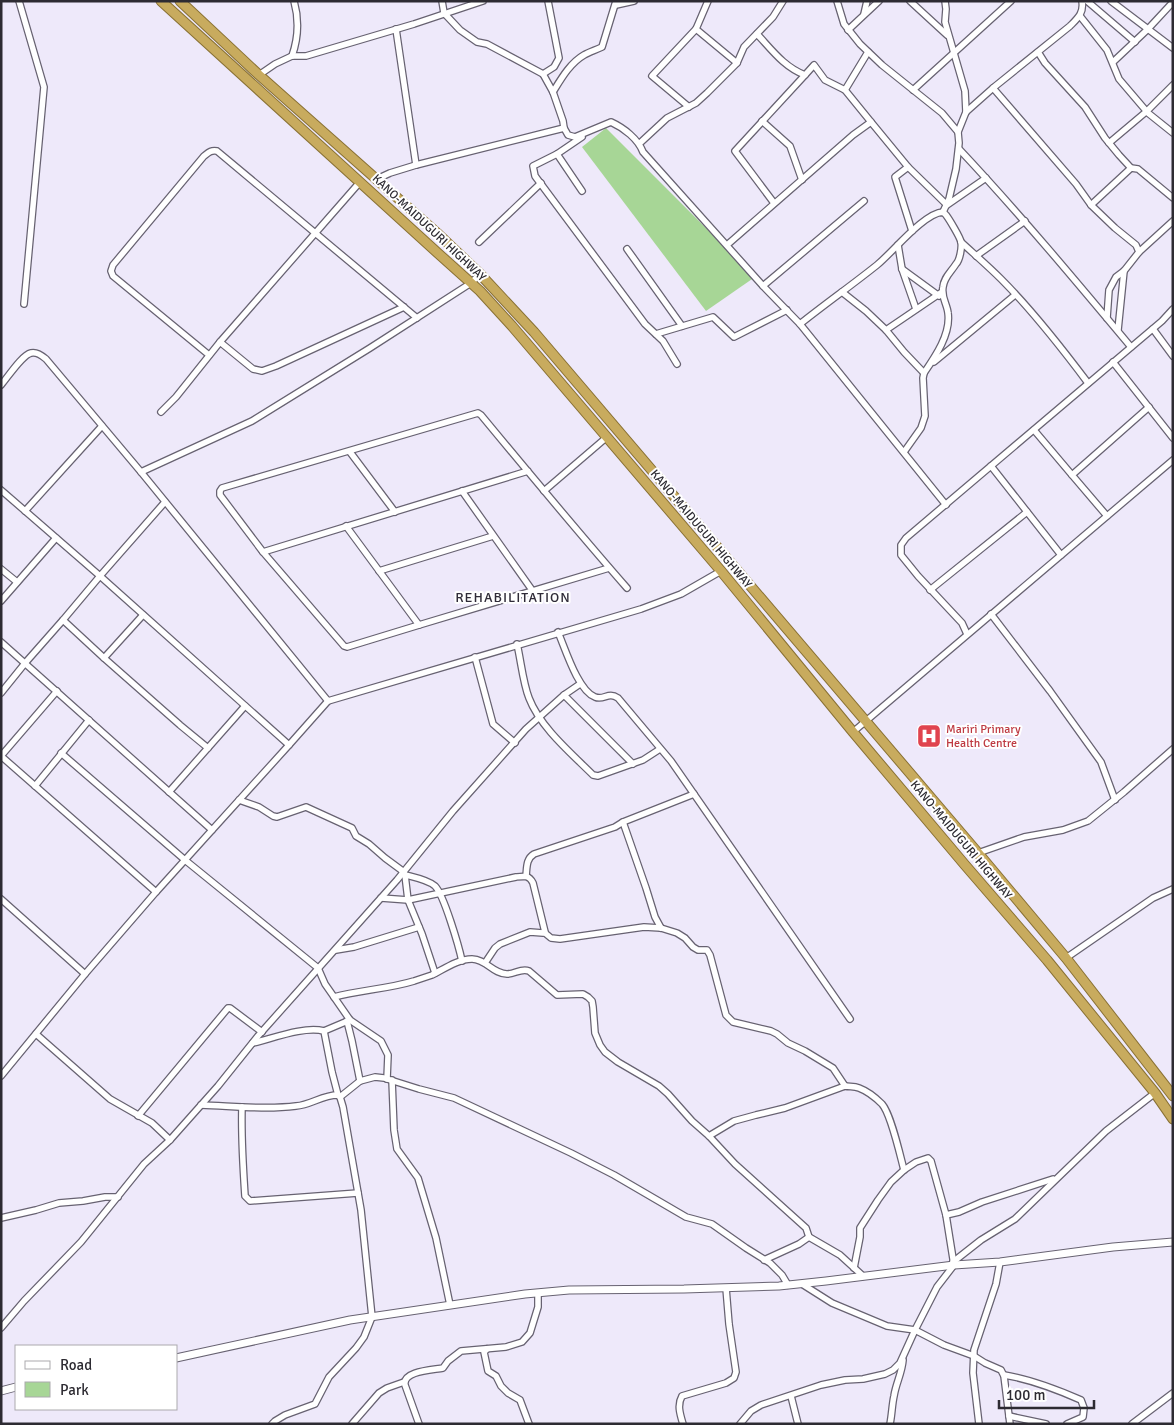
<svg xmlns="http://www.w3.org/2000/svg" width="1174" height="1425" font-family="Signika,sans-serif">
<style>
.green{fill:#a7d696}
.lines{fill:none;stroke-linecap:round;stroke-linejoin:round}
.minor-casing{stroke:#676271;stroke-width:8}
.tertiary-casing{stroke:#676271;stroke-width:9}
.trunk-casing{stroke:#897134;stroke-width:11}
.minor{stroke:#fff;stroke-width:5.5}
.tertiary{stroke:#fff;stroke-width:7}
.trunk{stroke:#c8ab5e;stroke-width:9}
.labels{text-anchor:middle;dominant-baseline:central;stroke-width:4;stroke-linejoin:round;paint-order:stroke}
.street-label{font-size:12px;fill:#2d2b32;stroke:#fff}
.health-label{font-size:12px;fill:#be3a42;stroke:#fff;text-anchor:start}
.neighbourhood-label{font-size:14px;letter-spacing:1px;fill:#2f2b38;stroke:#fff}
</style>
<rect width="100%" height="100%" fill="#eee9fa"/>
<path class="green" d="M 606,128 L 755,277 L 706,311 L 582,147 Z"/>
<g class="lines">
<defs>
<g id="minor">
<path d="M 19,1 L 44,87 L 24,304"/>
<path d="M 708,1 L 696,29 L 737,63"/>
<path d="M 837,1 L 844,24 L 860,44 L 882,65 L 942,113 L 958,132 L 959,143 L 956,169 L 949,199 L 943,212"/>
<path d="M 910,1 L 947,35"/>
<path d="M 945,1 L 946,9 L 945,22 L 965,91 L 966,112"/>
<path d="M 1087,1 L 1135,42"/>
<path d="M 1111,1 L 1173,48"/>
<path d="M 616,5 L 634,1"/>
<path d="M 864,14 L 867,1"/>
<path d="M 1080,16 L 1107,50 L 1119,79 L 1148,113 L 1173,133"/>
<path d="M 396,29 L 416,165"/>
<path d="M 848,30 L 879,1"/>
<path d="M 1038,52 L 1045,63 L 1085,107 L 1105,138 L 1119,155 L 1131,168 L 1138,169 L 1173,198"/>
<path d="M 292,56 C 298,39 299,19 294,1"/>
<path d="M 1113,62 L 1148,29 L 1173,2"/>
<path d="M 543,74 L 554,67 L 559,58 L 548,1"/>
<path d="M 259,75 L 275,64 L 292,56 L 306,56 L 414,24 L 483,1"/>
<path d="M 993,88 L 1076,184 L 1091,205 L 1115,228 L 1136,245 L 1139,252 L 1124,271 L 1116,277 L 1109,290 L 1107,318"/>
<path d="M 845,90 L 868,52"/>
<path d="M 913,90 L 1011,1"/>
<path d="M 553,92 C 561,79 570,63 584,55 C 589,52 596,50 602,47 L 616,1"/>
<path d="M 689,107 L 652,76 L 696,29"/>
<path d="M 762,121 L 790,146 L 802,180"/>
<path d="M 871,122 L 908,167 L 895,177 L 912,231"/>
<path d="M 564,128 L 568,135 L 575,137 L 611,122 C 624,128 638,139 643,152 L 763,286 L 800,324 L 946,505"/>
<path d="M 958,132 L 966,112 L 993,88 L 1070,26 C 1078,18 1084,13 1082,1"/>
<path d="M 582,137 L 557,154 L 582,191"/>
<path d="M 640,143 L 667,118 L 696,103 L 707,93 L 737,63 L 744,47 L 773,17 L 783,1"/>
<path d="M 1109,143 L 1147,111 L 1173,85"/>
<path d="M 959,149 C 1019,213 1075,280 1131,347"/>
<path d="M 557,154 L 533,166 L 535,176 L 645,324 L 663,341 L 677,364"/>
<path d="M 908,167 L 947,205 L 986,178"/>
<path d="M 377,179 L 390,173 L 416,165 L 564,128 L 563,121 L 553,92 L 543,74 L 487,44 L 477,42 L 460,30 L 444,13 L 442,1"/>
<path d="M 774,203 L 735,151 L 805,75"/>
<path d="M 1091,205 L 1131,168"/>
<path d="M 479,242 L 541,183"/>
<path d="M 961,242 C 974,254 988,266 1001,279 C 1033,311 1061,347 1088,383"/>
<path d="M 727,245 L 853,135 L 871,122 L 845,90 L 825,80 L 814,65 L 805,75 C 784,67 772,50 757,34"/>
<path d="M 898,245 L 902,269 L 916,309"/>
<path d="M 627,249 L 682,326"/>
<path d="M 1139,252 L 1173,221"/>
<path d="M 976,256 L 1025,221"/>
<path d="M 902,269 L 939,296"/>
<path d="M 763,286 L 864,201"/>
<path d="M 842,292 L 866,311 L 886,330 L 942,292"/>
<path d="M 800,324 C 825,304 852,285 877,265 C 893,252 924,213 943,212 L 946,215 C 949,219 960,237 961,242 C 962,247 960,260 956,264 C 951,272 944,277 943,287 C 941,297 947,304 948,313 C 951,334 935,357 924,373 L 923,378 L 925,416 L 921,428 L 904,452"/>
<path d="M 1153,329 L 1173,356"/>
<path d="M 886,330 L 904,352 L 924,373"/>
<path d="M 1118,330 L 1124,271"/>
<path d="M 656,334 L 713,317 L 734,337 L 787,310"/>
<path d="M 220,342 L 253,369 L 262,371 L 276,366 L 404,307"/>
<path d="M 209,355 L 113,276 L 111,271 L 113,265 L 204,156 C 209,152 211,150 217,151 L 417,318"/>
<path d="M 934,362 L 1015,295"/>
<path d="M 1113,362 L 1173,438"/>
<path d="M 1,385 C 8,377 22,355 31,353 C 37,352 41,355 46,359 L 141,472 L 328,701 L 641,609 L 681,594 L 721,571"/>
<path d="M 161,412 L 176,397 L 220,342 L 360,182"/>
<path d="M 1034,430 L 1072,475"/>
<path d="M 350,452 L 395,512"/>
<path d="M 991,466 L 1061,555"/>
<path d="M 528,471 L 263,552 L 220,495 L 220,491 L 222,488 L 478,413 L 481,415 C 529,473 577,531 627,588"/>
<path d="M 141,472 L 252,421 L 370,348 L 471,283 L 480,274"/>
<path d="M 1,490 L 100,576 L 289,745"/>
<path d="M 462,491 L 532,590"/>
<path d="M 544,491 L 607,437"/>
<path d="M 25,511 L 102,426"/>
<path d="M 1107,516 L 1072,475 L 1149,407"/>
<path d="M 263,552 L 344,646 L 347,647 L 419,625 L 346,526"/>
<path d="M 1,569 L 17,582"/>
<path d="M 379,571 L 493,536"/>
<path d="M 930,590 L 1027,512"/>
<path d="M 1,601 L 56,538"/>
<path d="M 991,614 L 1050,691 L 1101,762 L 1115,800"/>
<path d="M 63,620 L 104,658 L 180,725 L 208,748"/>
<path d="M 419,625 L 609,568"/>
<path d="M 558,632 C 565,648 578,691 595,697 C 604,701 608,691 618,698 L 671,761 L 850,1019"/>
<path d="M 967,634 L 962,623 L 918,576 L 901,555 L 901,545 L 906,538 L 1162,321 L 1173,309"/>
<path d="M 1,642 L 212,830"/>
<path d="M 517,644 C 521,661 523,683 529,698 C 540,727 571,753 593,775 L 598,776 L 643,760 L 660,749"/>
<path d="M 475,657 L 493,724 L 515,743"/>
<path d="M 104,658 L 143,615"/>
<path d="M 1,693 L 26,662 L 63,620 L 100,576 L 165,502"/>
<path d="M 564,695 L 633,764"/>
<path d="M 853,732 L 1173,460"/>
<path d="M 61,753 L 185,860 L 318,968 L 325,984 L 350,1020 L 381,1041 L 388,1055 L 387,1079"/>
<path d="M 1,756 L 156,892 L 289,745 L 328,701"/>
<path d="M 1,756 L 57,691"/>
<path d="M 35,786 L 89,720"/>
<path d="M 169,792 L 245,706"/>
<path d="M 239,800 L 259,807 L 273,816 L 277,817 L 306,807 L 352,828 L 356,836 L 369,844 L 385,858 L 404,872"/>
<path d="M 623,822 L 646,888 L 655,917 L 661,928"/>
<path d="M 978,853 L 1024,837 L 1063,830 L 1088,821 L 1124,792 L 1173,749"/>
<path d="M 402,874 C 412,877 427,879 435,886 C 444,895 459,947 462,961"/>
<path d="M 405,875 L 408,900 L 422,934 L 435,973"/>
<path d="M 526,876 C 527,867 526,859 534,854 L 615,827 L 623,822 L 694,794"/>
<path d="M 381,898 L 408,900 L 516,877 C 524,876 529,875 533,883 L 545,932 L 543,933 L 530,932 L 500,944 L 495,948 L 485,963"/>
<path d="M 1,899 L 85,974"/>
<path d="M 545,933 L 551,938 L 560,939 L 644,927 L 661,928 L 677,933 L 685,938 L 693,947 L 698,950 L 707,950 L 710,955 L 726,1015 L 733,1022 L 771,1031 L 777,1034 L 788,1043 L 805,1051 L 833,1068 L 845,1086"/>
<path d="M 336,950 L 354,947 L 419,927"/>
<path d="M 1066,958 L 1153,898 L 1173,889"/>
<path d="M 334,997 C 360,990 388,989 414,981 C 420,979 426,977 432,975 C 444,969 458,959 472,959 C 486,959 493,974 507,974 C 515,974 521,968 529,971 L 557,995 L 583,994 L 588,997 L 592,1001 L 593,1007 L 595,1033 L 600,1045 L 605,1052 L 618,1062 L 659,1086 L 668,1094 L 692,1121 L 709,1136 L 735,1164 L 806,1228 L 809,1237 L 840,1255 L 863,1276"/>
<path d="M 347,1021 L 352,1041 L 360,1081"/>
<path d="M 324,1031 L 350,1020"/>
<path d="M 36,1034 L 110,1099 L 152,1123 L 170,1140"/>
<path d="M 253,1043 C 274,1038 304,1026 324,1031 L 332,1072 L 338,1095"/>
<path d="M 1,1076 L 85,974 L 156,892"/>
<path d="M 392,1080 L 394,1130 L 397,1149 L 418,1178 L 436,1238 L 450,1305"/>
<path d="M 340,1097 L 360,1081 L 375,1077 L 384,1078 L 419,1089 L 454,1098 L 571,1153 L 614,1175 L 686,1217 L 712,1224 L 746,1248 L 770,1263 L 782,1275 L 788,1285"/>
<path d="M 201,1105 C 232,1106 265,1110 296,1106 C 311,1105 322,1095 338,1095 L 340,1097 L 343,1107 L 361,1210 L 372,1317 L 364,1337 L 356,1348 L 329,1377 L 315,1404 L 285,1415 L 275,1421 L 272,1424"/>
<path d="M 242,1107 C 241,1137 243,1166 245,1196 L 250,1201 L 358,1193"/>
<path d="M 138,1116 L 228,1008 L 230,1008 L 262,1032"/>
<path d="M 709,1136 L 734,1121 L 756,1115 L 785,1108 L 845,1086 C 850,1087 854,1086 859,1088 C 867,1091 876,1098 882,1104 C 891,1114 900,1155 904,1170"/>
<path d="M 946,1215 L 959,1212 L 982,1202 L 1053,1179"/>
<path d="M 1,1218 L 36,1210 L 59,1203 L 83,1201 L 105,1197 L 118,1197"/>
<path d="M 764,1260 L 799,1244 L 809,1237"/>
<path d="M 953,1262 L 981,1240 L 1015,1219 L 1106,1131 L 1155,1093"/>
<path d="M 802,1284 L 832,1303 L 887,1326 L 915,1330 L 944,1345 L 974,1356 L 985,1363 L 1001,1370 L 1004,1376 L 1010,1424"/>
<path d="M 1,1328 L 24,1301 L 81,1242 L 144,1164 L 170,1140 L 218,1086 L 258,1036 L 397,880 L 453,811 L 526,729 L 564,695 L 580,684"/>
<path d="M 487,1349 L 484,1352 L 488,1371 L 496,1376 L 501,1386 L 508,1393 L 520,1400 L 529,1424"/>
<path d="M 1004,1375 C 1030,1379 1056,1389 1081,1400 L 1084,1408 L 1083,1417 L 1067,1424"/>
<path d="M 791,1396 L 798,1424"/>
<path d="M 1009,1416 L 1046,1424"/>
<path d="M 352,1424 L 379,1393 L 387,1388 L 404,1382"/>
<path d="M 419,1424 L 405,1385 C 402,1371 433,1370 443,1368 L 448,1361 L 461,1351 L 506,1347 L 522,1342 L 530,1333 L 538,1307 L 538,1293"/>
<path d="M 683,1424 C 680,1414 677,1405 682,1396 L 726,1383 L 734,1378 L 736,1372 L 729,1324 L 726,1288"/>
<path d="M 740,1424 L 751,1411 L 761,1405 L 821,1385 L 845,1380 L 863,1379 L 885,1374 L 893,1370 L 900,1363 L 915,1330 L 937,1287 L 954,1265 L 946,1215 L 931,1161 L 928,1158 L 916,1162 L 904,1170 L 891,1182 L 878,1200 L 860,1228 L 860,1237 L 854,1268"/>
<path d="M 890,1424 C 892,1414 892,1405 894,1396 C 896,1383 902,1373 903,1360"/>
<path d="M 979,1424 L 973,1373 L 974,1350 L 996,1284 L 1000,1262"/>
<path d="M 1132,1424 L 1173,1393"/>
</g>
<g id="tertiary">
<path d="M 176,1358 L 350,1320 L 525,1294 L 569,1290 L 684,1289 L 779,1286 L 826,1281 L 954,1265 L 1000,1262 L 1113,1247 L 1173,1242"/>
<path d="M 1,1391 L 16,1387"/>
</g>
<g id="trunk">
<path d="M 161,1 L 441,256 L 480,291 L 512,326 L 721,571 L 853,732 L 965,865 L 1047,960 L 1155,1093 L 1173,1119"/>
<path d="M 180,1 L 259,75 L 437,233 L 480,274 L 534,332 L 978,853 L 1066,958 L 1173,1096"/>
</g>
</defs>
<use href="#minor" class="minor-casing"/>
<use href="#tertiary" class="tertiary-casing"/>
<use href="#trunk" class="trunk-casing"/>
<use href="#minor" class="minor"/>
<use href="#tertiary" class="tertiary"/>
<use href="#trunk" class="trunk"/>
</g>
<defs>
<symbol id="hospital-square" viewBox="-11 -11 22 22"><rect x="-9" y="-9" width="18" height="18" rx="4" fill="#e0444e" stroke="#fff"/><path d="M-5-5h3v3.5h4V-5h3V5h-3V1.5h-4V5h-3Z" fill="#fff"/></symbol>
</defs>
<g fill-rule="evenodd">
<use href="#hospital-square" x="915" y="722" width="28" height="28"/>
</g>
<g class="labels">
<g class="street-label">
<text transform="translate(429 228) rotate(43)">KANO-MAIDUGURI HIGHWAY</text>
<text transform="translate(701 529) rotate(50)">KANO-MAIDUGURI HIGHWAY</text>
<text transform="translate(961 840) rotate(50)">KANO-MAIDUGURI HIGHWAY</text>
</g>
<g class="health-label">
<text x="946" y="729">Mariri Primary<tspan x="946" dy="14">Health Centre</tspan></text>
</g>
<g class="neighbourhood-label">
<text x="513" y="597">REHABILITATION</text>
</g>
</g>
<rect width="1174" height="1425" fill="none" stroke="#2d2b32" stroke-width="5"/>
<rect x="15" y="1345" width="162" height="65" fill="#ffffff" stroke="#abaaad"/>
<rect x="25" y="1361" width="25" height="8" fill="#ffffff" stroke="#abaaad"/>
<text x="60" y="1370" font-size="15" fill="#2d2b32">Road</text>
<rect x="25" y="1382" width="25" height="15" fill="#a7d696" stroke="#abaaad"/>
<text x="60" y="1395" font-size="15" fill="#2d2b32">Park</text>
<path d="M999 1400v8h95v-8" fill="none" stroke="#2d2b32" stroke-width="2.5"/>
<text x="1006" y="1400" font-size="15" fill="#2d2b32" stroke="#ffffff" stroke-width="4" paint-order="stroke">100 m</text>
</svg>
